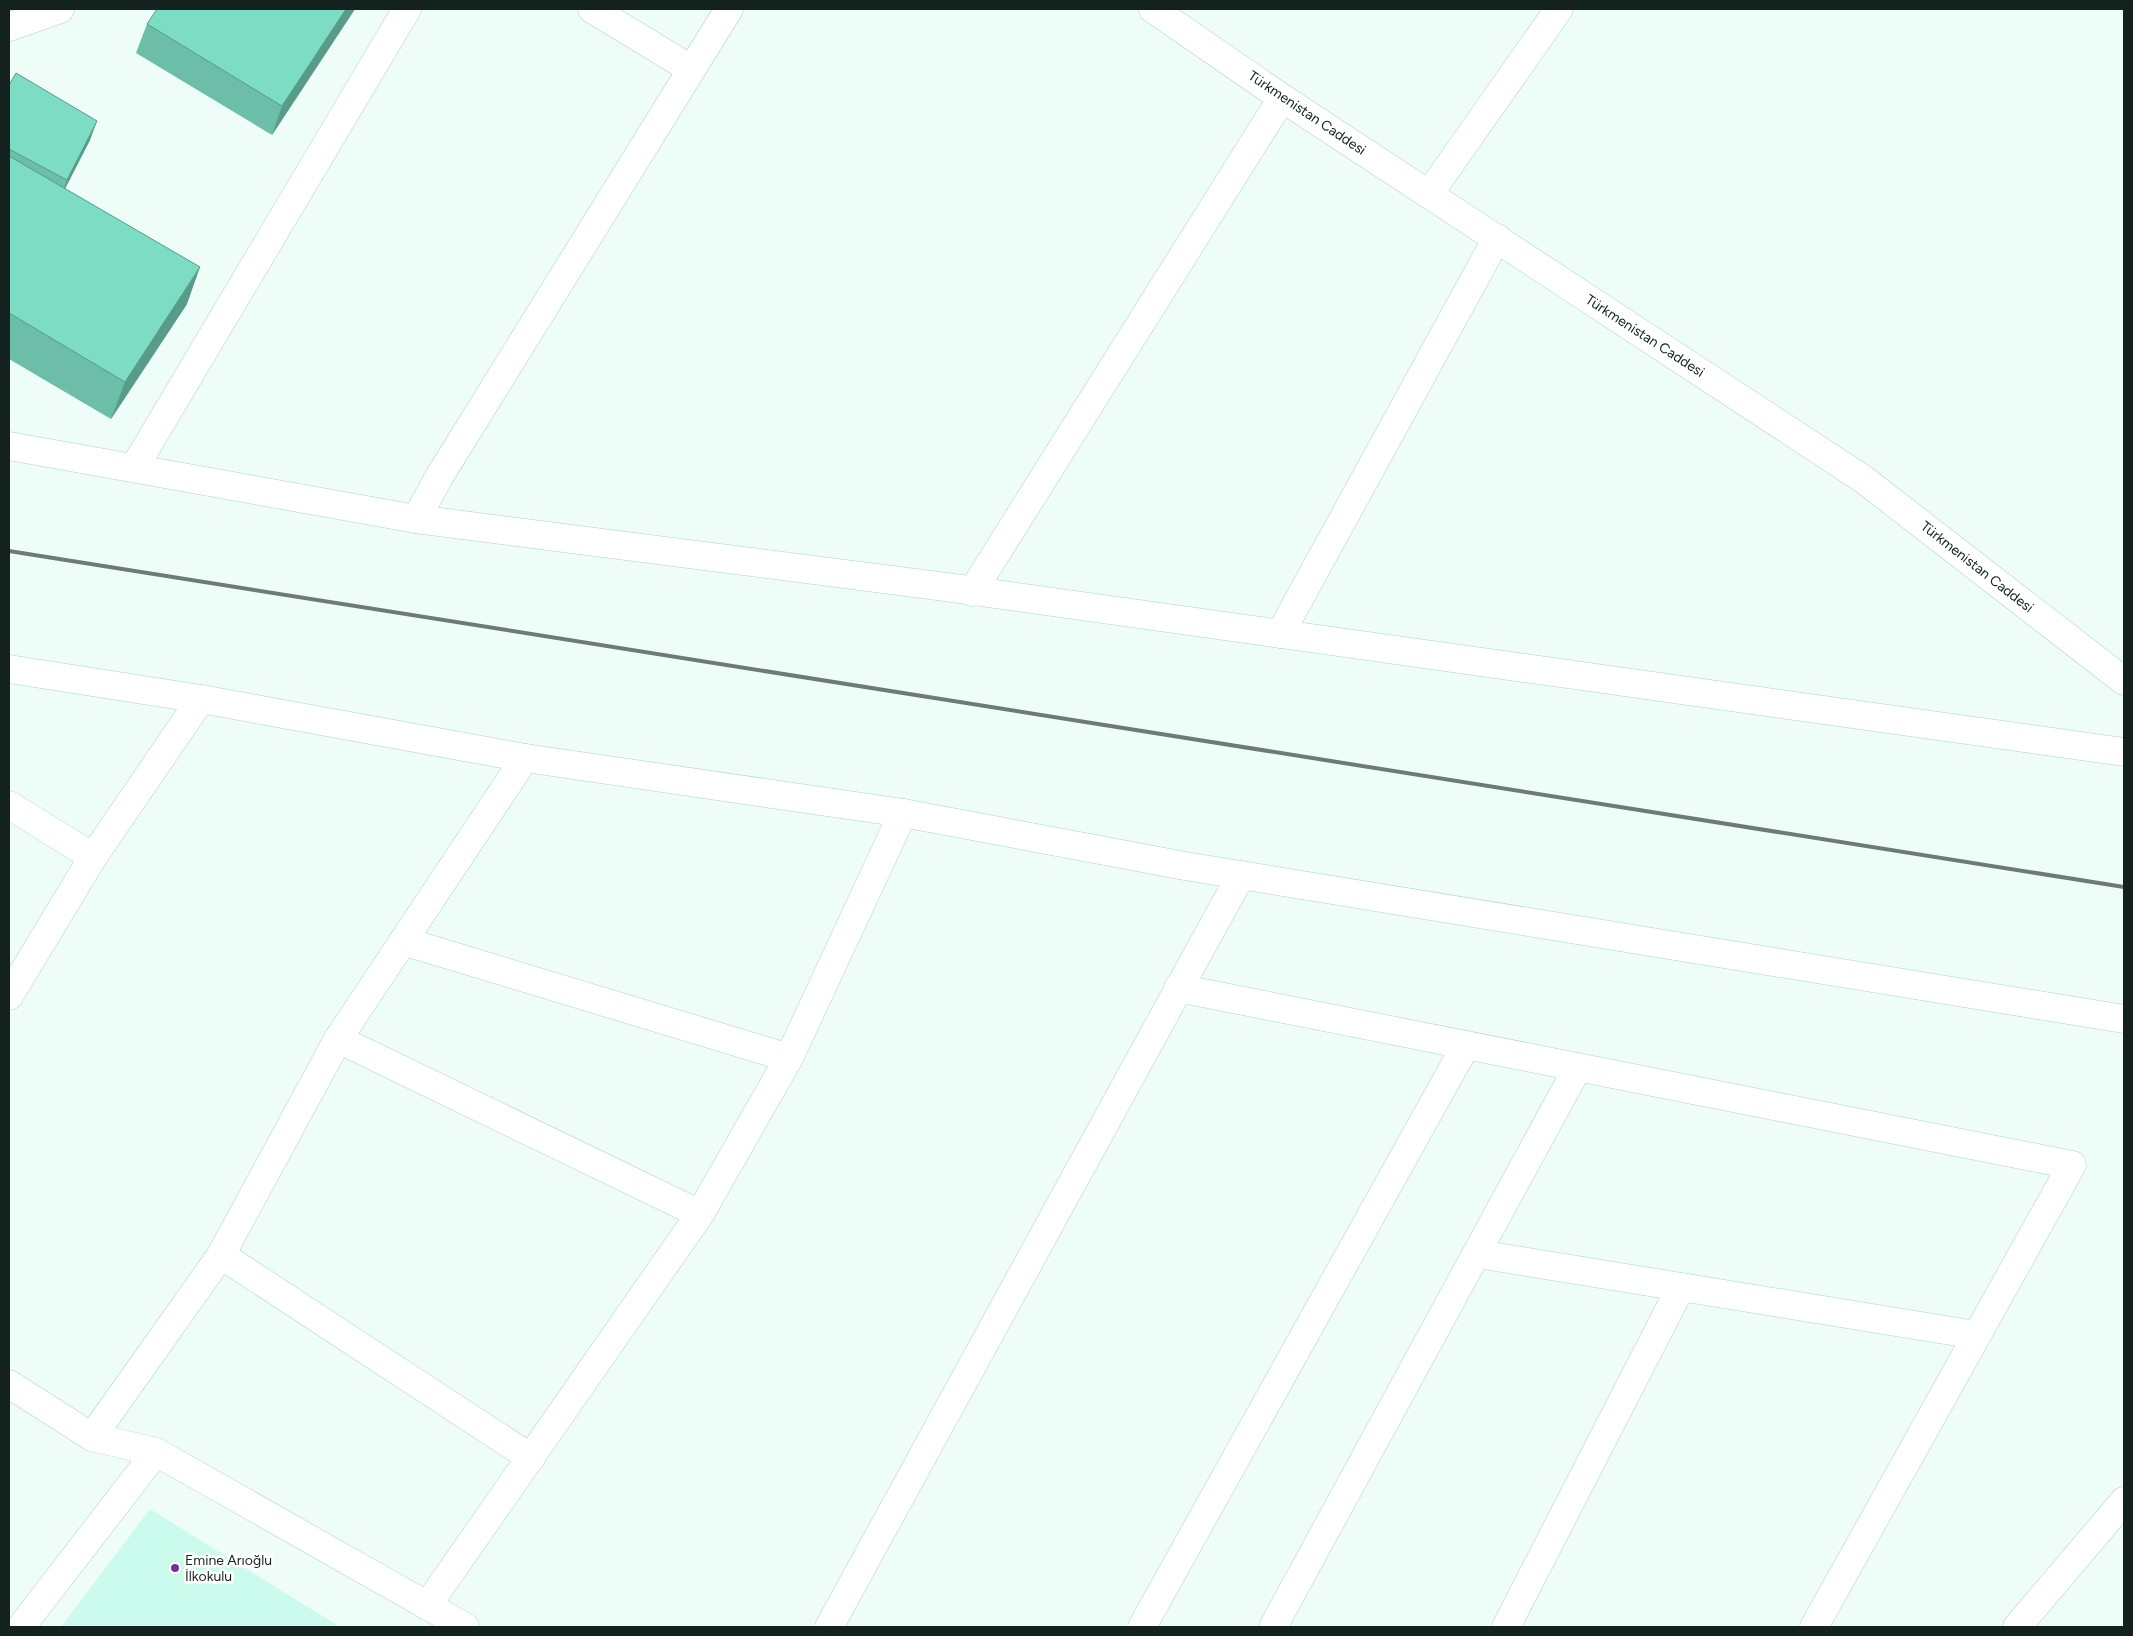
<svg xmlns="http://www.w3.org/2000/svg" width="2133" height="1636" font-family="Figtree,sans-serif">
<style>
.built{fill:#cafbed}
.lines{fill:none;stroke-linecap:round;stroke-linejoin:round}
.street-casing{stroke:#add4c8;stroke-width:29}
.street{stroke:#fff;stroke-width:28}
.rail{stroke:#6c7b77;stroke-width:4}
.wall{fill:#6cbea9}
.shaded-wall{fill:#589b89}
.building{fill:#7dddc4;stroke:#589b89}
.poi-dot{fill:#792ea0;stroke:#fff;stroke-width:2}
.labels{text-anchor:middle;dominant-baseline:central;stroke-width:5;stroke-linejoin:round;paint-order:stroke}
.street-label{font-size:14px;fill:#13221e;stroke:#fff}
.poi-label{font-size:14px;fill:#13221e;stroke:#fff;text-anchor:start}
</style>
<rect width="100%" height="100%" fill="#eefdf8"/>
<path class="built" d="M 150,1509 L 340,1627 L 61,1627 Z"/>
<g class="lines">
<defs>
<g id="street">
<path d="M 592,9 L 691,69"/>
<path d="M 1153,9 L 1282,98 L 1863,479 L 2124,681"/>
<path d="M 9,27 L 60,9"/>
<path d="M 1429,194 L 1559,9"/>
<path d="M 9,446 L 416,519 L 946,587 L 2124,752"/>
<path d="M 134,468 L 407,9"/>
<path d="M 416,519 L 439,477 L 729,9"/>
<path d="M 972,592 L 1282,98"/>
<path d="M 1280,634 L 1497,238"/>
<path d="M 9,669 L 201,699 L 525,758 L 903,813 L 1185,866 L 2124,1019"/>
<path d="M 9,805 L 93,857"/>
<path d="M 403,941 L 789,1058"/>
<path d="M 1178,988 L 2072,1165 L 1814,1627"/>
<path d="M 9,996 L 93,857 L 201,699"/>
<path d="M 338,1039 L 700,1214"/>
<path d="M 1478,1254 L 1976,1335"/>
<path d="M 221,1255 L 531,1458"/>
<path d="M 9,1384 L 92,1437 L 156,1452 L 465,1627"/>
<path d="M 92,1437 L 221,1255 L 338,1039 L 525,758"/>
<path d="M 427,1606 L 700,1214 L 789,1058 L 903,813"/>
<path d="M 21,1627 L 156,1452"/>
<path d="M 829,1627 L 1241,875"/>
<path d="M 1142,1627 L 1466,1045"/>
<path d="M 1273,1627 L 1578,1067"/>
<path d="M 1506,1627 L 1681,1287"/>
<path d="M 2017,1627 L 2124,1501"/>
</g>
</defs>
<use href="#street" class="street-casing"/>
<use href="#street" class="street"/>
<path class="rail" d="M 9,551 L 2124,887"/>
</g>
<g class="wall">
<path d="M 355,9 L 272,135 L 136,53 L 147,24 Z"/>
<path d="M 9,85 L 90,140 L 65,189 L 187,304 L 111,419 L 9,359 Z"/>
</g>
<g class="shaded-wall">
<path d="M 346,9 L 355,9 L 272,135 L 282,106 Z"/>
<path d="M 97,121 L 90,140 L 59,200 L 67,180 Z"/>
<path d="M 200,267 L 187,304 L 111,419 L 125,382 Z"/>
</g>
<g class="building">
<path d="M 157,9 L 346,9 L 282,106 L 147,24 Z"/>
<path d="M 16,73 L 97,121 L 67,180 L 9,149 L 9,85 Z"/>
<path d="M 9,156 L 200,267 L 125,382 L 9,313 Z"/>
</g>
<circle class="poi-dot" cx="175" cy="1568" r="5"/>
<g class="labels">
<g class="street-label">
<text transform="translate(1307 113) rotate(34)">Türkmenistan Caddesi</text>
<text transform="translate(1645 336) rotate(33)">Türkmenistan Caddesi</text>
<text transform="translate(1977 567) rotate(38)">Türkmenistan Caddesi</text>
</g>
<g class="poi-label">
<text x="185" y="1560">Emine Arıoğlu<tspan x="185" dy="16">İlkokulu</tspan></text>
</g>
</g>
<rect width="2133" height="1636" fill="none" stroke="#13221e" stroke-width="20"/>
</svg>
